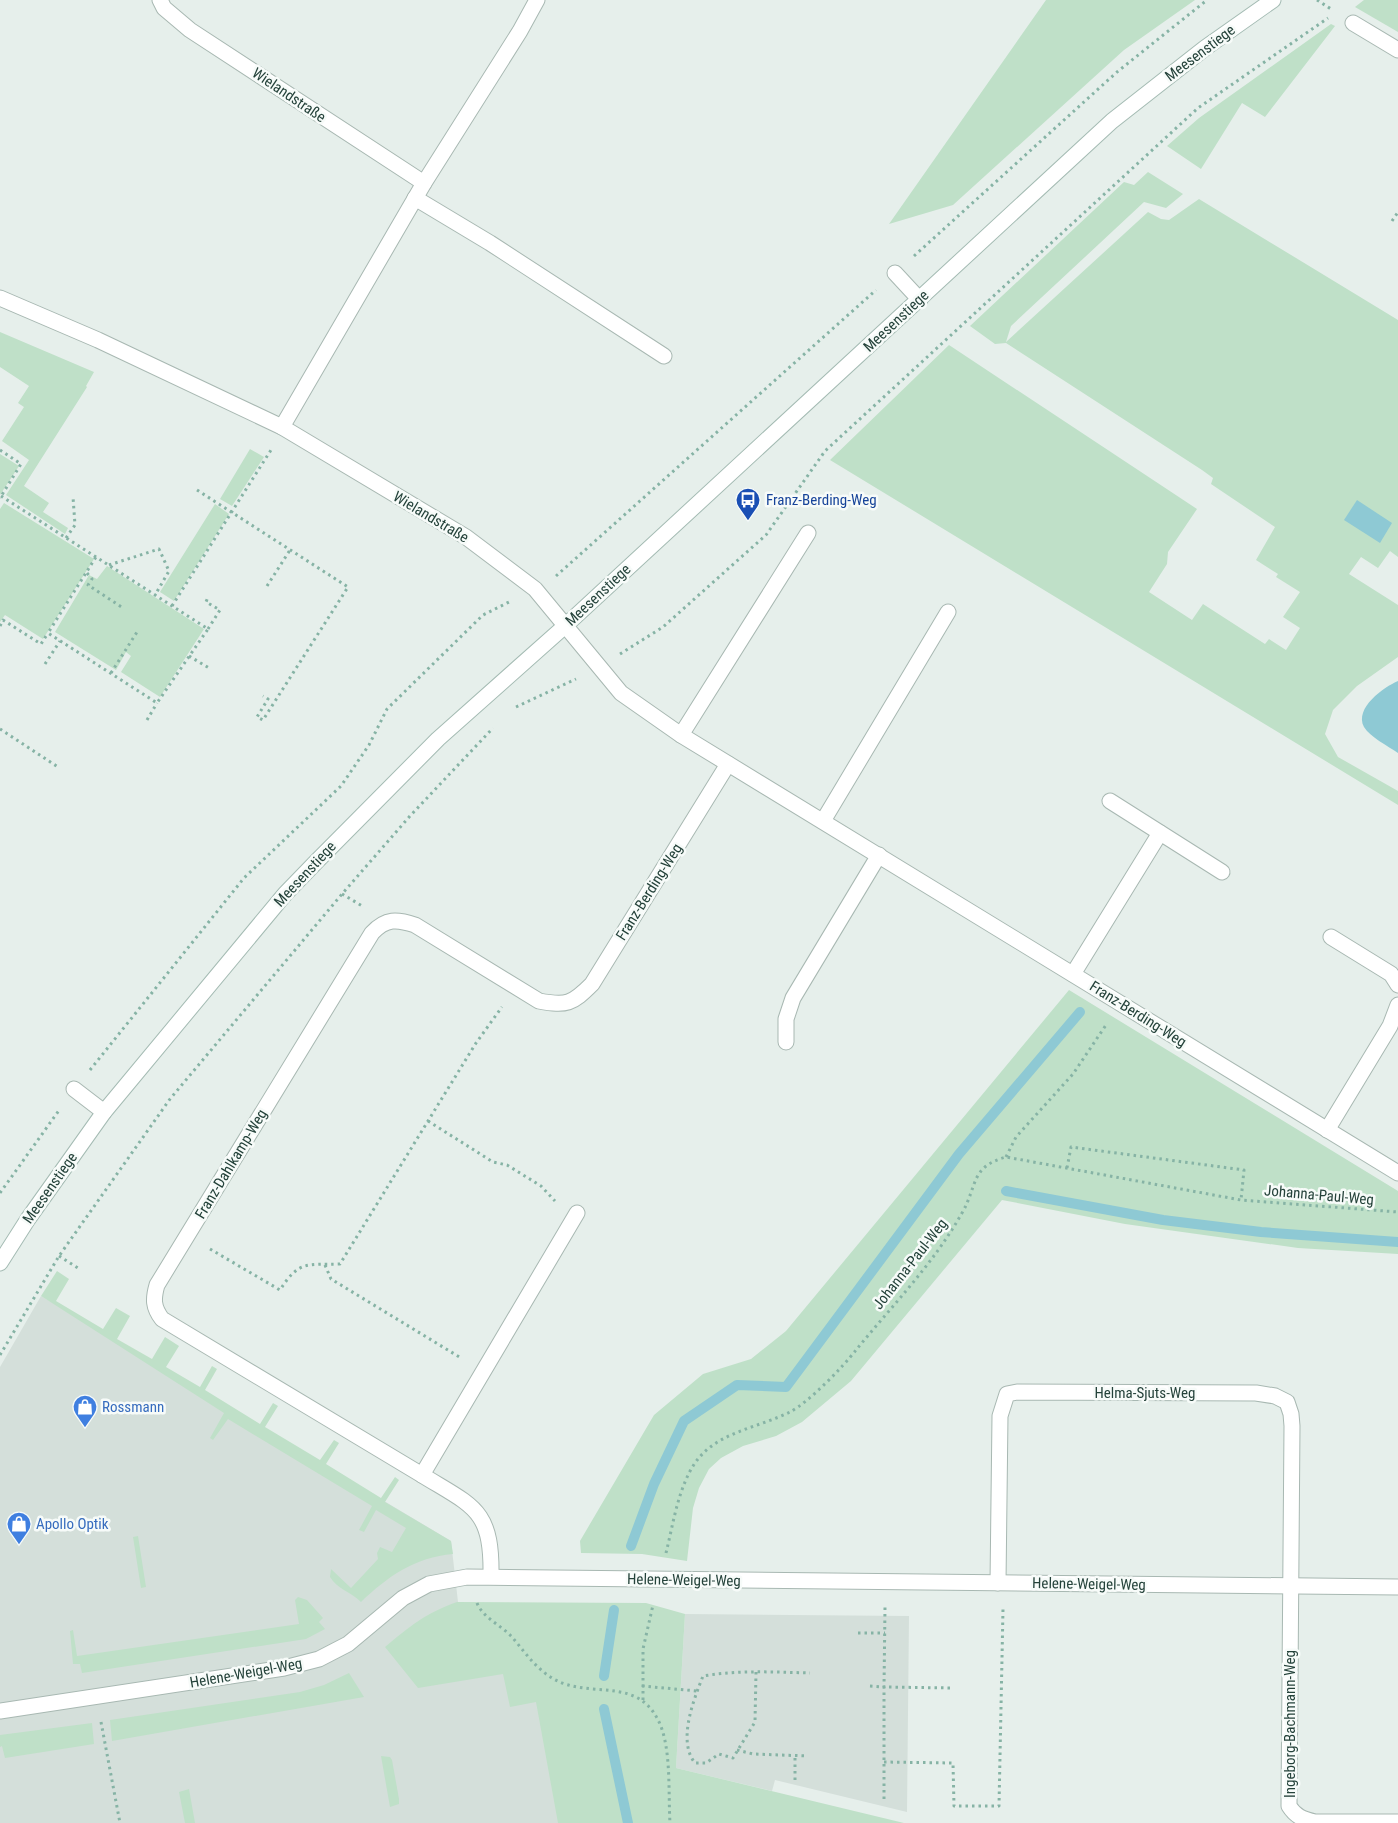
<svg xmlns="http://www.w3.org/2000/svg" width="1398" height="1823" font-family="'Roboto Condensed',sans-serif">
<style>
.built{fill:#d4dfda}
.green{fill:#bfe0c8}
.water{fill:#8ec9d4}
.lines{fill:none;stroke-linecap:round;stroke-linejoin:round}
.stream{stroke:#8ec9d4;stroke-width:10}
.lane-casing{stroke:#a8b8b2;stroke-width:17}
.street-casing{stroke:#a8b8b2;stroke-width:17}
.secondary-casing{stroke:#a4bbb3;stroke-width:17}
.path{stroke:#86b3a5;stroke-width:3;stroke-dasharray:2.5 4;stroke-linecap:butt}
.lane{stroke:#fff;stroke-width:15}
.street{stroke:#fff;stroke-width:15}
.secondary{stroke:#fff;stroke-width:15}
.labels{text-anchor:middle;dominant-baseline:central;stroke-width:5;stroke-linejoin:round;paint-order:stroke}
.street-label{font-size:15px;fill:#24423a;stroke:#f7fbf9}
.transit-label{font-size:15px;fill:#164399;stroke:#f7fbf9;text-anchor:start}
.shop-label{font-size:15px;fill:#366cbe;stroke:#f7fbf9;text-anchor:start}
</style>
<rect width="100%" height="100%" fill="#e6efeb"/>
<g class="built">
<path d="M 41,1296 L 451,1541 L 458,1602 L 542,1691 L 566,1823 L 0,1823 L 0,1367 Z"/>
<path d="M 685,1614 L 909,1616 L 907,1812 L 775,1780 L 772,1791 L 676,1768 Z"/>
</g>
<g class="green">
<path d="M 1046,0 L 1195,0 L 1124,50 L 953,205 L 889,224 Z"/>
<path d="M 1364,0 L 1398,0 L 1398,32 L 1355,7 Z"/>
<path d="M 1331,24 L 1335,26 L 1265,117 L 1242,103 L 1201,169 L 1167,146 L 1199,118 Z"/>
<path d="M 1148,172 L 1183,194 L 1166,208 L 1144,202 L 1011,326 L 1006,342 L 1148,212 L 1161,219 L 1169,220 L 1199,199 L 1398,320 L 1398,557 L 1390,551 L 1378,568 L 1361,557 L 1349,574 L 1398,605 L 1398,657 L 1357,686 L 1333,710 L 1325,734 L 1338,757 L 1398,791 L 1398,805 L 830,460 L 949,345 L 1197,509 L 1168,552 L 1167,564 L 1149,592 L 1192,620 L 1203,604 L 1265,644 L 1269,639 L 1286,650 L 1300,628 L 1283,617 L 1300,592 L 1276,577 L 1278,574 L 1256,560 L 1275,527 L 1211,484 L 1213,478 L 1202,470 L 1006,343 L 995,344 L 970,326 L 1124,182 L 1134,185 Z"/>
<path d="M 0,332 L 94,372 L 86,386 L 87,387 L 24,486 L 49,503 L 43,512 L 68,528 L 65,534 L 6,495 L 29,460 L 2,441 L 24,407 L 18,403 L 29,386 L 0,367 Z"/>
<path d="M 250,449 L 264,457 L 232,506 L 220,499 Z"/>
<path d="M 0,454 L 19,466 L 0,495 Z"/>
<path d="M 4,503 L 94,559 L 43,639 L 5,615 L 0,622 L 0,509 Z"/>
<path d="M 215,504 L 229,514 L 174,601 L 160,592 Z"/>
<path d="M 107,566 L 204,629 L 160,697 L 121,672 L 131,656 L 126,652 L 116,670 L 55,632 L 89,575 L 97,579 Z"/>
<path d="M 1069,990 L 1398,1191 L 1398,1254 L 1298,1248 L 1125,1224 L 1002,1200 L 851,1381 L 802,1422 L 776,1436 L 743,1446 L 721,1458 L 709,1469 L 699,1488 L 693,1508 L 687,1561 L 642,1554 L 581,1553 L 580,1541 L 654,1415 L 703,1374 L 751,1359 L 786,1331 Z"/>
<path d="M 57,1271 L 69,1279 L 56,1301 L 103,1329 L 116,1308 L 130,1316 L 117,1339 L 152,1359 L 165,1337 L 179,1346 L 166,1367 L 200,1387 L 212,1366 L 217,1369 L 205,1390 L 260,1424 L 273,1403 L 278,1406 L 265,1427 L 320,1460 L 334,1440 L 339,1443 L 326,1464 L 381,1498 L 395,1477 L 399,1480 L 385,1502 L 451,1541 L 453,1554 C 415,1557 387,1577 361,1602 C 351,1592 337,1589 330,1577 L 331,1569 L 351,1588 L 378,1559 L 377,1553 L 380,1547 L 392,1552 L 406,1528 L 376,1510 L 364,1532 L 359,1530 L 372,1506 L 228,1419 L 213,1440 L 210,1438 L 224,1413 L 41,1296 Z"/>
<path d="M 138,1536 L 146,1587 L 141,1588 L 133,1537 Z"/>
<path d="M 298,1597 L 307,1600 L 323,1618 L 319,1622 L 325,1629 L 306,1639 L 82,1673 L 80,1664 L 73,1664 L 70,1631 L 73,1630 L 77,1656 L 299,1624 L 295,1600 Z"/>
<path d="M 457,1602 L 646,1603 L 685,1614 L 676,1768 L 904,1823 L 558,1823 L 536,1702 L 510,1707 L 503,1674 L 418,1688 L 385,1647 C 410,1626 426,1613 457,1602 Z"/>
<path d="M 349,1673 L 364,1697 L 112,1741 L 110,1720 L 300,1692 L 324,1685 Z"/>
<path d="M 92,1723 L 94,1744 L 5,1758 L 2,1746 L 0,1747 L 0,1735 Z"/>
<path d="M 381,1756 L 390,1757 L 392,1760 L 399,1799 L 399,1804 L 390,1807 Z"/>
<path d="M 189,1789 L 195,1823 L 185,1823 L 179,1792 Z"/>
</g>
<g class="water">
<path d="M 1357,500 L 1392,523 L 1380,543 L 1344,520 Z"/>
<path d="M 1398,681 L 1398,753 C 1388,746 1370,737 1364,727 C 1354,708 1384,687 1398,681 Z"/>
</g>
<g class="lines">
<g class="stream">
<path d="M 1006,1191 L 1163,1220 L 1261,1232 L 1398,1242"/>
<path d="M 631,1546 L 654,1484 L 684,1421 L 737,1385 L 786,1387 L 959,1154 L 1080,1012"/>
<path d="M 604,1676 L 614,1610"/>
<path d="M 604,1709 L 628,1823"/>
</g>
<defs>
<g id="lane">
<path d="M 415,198 L 490,243 L 664,356"/>
<path d="M 895,273 L 920,300"/>
<path d="M 681,735 L 808,533"/>
<path d="M 1110,801 L 1222,872"/>
<path d="M 823,821 L 948,612"/>
<path d="M 1331,937 L 1391,974 L 1398,985"/>
<path d="M 1073,974 L 1160,833"/>
<path d="M 74,1089 L 104,1112"/>
<path d="M 1327,1130 L 1390,1026 L 1398,1005"/>
</g>
<g id="street">
<path d="M 160,0 L 164,8 L 190,30 L 424,183"/>
<path d="M 1353,23 L 1398,50"/>
<path d="M 0,298 L 98,340 L 282,427 L 466,537 L 535,589 L 621,693 L 681,735 L 1398,1173"/>
<path d="M 282,427 L 424,183 L 520,31 L 537,0"/>
<path d="M 786,1042 L 786,1019 L 793,998 L 879,855"/>
<path d="M 422,1475 L 162,1319 C 153,1307 153,1299 157,1285 L 372,933 C 386,918 397,919 415,925 L 539,1001 C 567,1006 572,1004 592,984 L 728,764"/>
<path d="M 491,1576 C 492,1509 474,1507 422,1475 L 577,1213"/>
<path d="M 998,1583 L 1000,1416 L 1007,1394 L 1017,1392 L 1256,1393 L 1275,1396 L 1287,1402 L 1291,1414 L 1292,1426 L 1289,1806 C 1296,1817 1303,1819 1315,1822 L 1398,1822"/>
<path d="M 0,1711 L 284,1668 L 319,1659 L 348,1644 L 403,1598 L 429,1584 L 467,1577 L 1398,1587"/>
</g>
<path id="secondary" d="M 0,1263 L 28,1219 L 104,1112 L 285,894 L 316,862 L 438,739 L 565,626 L 1112,121 L 1205,48 L 1273,0"/>
</defs>
<use href="#lane" class="lane-casing"/>
<use href="#street" class="street-casing"/>
<use href="#secondary" class="secondary-casing"/>
<g class="path">
<path d="M 1317,0 L 1331,9"/>
<path d="M 1392,221 L 1398,212"/>
<path d="M 914,256 L 1117,72 L 1207,0"/>
<path d="M 0,450 L 21,464 L 0,498"/>
<path d="M 197,490 L 348,587 L 263,720 L 257,717 L 268,699 L 263,696"/>
<path d="M 1,496 L 208,629 L 157,703 L 48,633 L 96,557"/>
<path d="M 66,538 L 75,525 L 73,497"/>
<path d="M 109,565 L 159,549 L 169,571 L 155,595"/>
<path d="M 87,573 L 92,579 L 88,585 L 123,608"/>
<path d="M 556,576 L 876,290"/>
<path d="M 267,586 L 290,550"/>
<path d="M 172,606 L 271,450"/>
<path d="M 0,626 L 3,620 L 41,644 L 48,633"/>
<path d="M 208,629 L 220,610 L 206,602 L 208,597"/>
<path d="M 620,654 L 663,627 L 766,535 L 825,451 L 1198,108 L 1328,18"/>
<path d="M 189,656 L 209,668"/>
<path d="M 45,664 L 60,641"/>
<path d="M 111,673 L 137,632"/>
<path d="M 516,707 L 576,679"/>
<path d="M 147,720 L 157,703"/>
<path d="M 0,729 L 58,767"/>
<path d="M 342,894 L 364,907"/>
<path d="M 90,1070 L 244,878 L 341,786 L 369,745 L 387,709 L 483,615 L 509,602"/>
<path d="M 428,1121 L 493,1162 L 507,1165 L 541,1186 L 555,1201"/>
<path d="M 1006,1157 L 1016,1137 L 1073,1074 L 1106,1025"/>
<path d="M 1067,1168 L 1071,1147 L 1244,1170 L 1241,1200"/>
<path d="M 0,1193 L 60,1109"/>
<path d="M 210,1249 L 280,1290 C 299,1260 307,1265 340,1264 L 476,1043 L 502,1007"/>
<path d="M 59,1256 L 78,1268"/>
<path d="M 325,1265 L 331,1279 L 461,1358"/>
<path d="M 0,1355 L 59,1256 L 170,1099 L 342,894 L 410,816 L 493,728"/>
<path d="M 666,1553 C 673,1525 678,1488 695,1463 C 716,1432 758,1428 790,1412 C 809,1402 842,1368 856,1350 C 892,1306 934,1263 962,1213 C 978,1185 970,1167 1006,1157 L 1241,1200 L 1398,1212"/>
<path d="M 477,1603 C 483,1618 501,1625 512,1637 C 528,1656 541,1676 565,1684 C 598,1695 637,1681 657,1718 C 672,1744 668,1793 670,1823"/>
<path d="M 858,1633 L 885,1633"/>
<path d="M 756,1672 L 755,1722 L 733,1758 L 719,1754 L 706,1763 L 695,1763 C 677,1741 694,1699 703,1676 C 739,1670 774,1672 810,1673"/>
<path d="M 642,1686 L 697,1691"/>
<path d="M 870,1686 L 884,1687 L 885,1607"/>
<path d="M 643,1700 L 643,1649 L 653,1605"/>
<path d="M 101,1722 L 120,1823"/>
<path d="M 737,1750 L 753,1754 L 808,1756"/>
<path d="M 884,1762 L 953,1763 L 954,1806 L 999,1806 L 1003,1609"/>
<path d="M 795,1780 L 795,1756"/>
<path d="M 884,1799 L 884,1687 L 954,1688"/>
</g>
<use href="#lane" class="lane"/>
<use href="#street" class="street"/>
<use href="#secondary" class="secondary"/>
</g>
<defs>
<symbol id="bus-pin" viewBox="-11 -11 22 30"><path d="M0 17L-7.5 6A9.5 9.5 0 1 1 7.5 6Z" fill="#1a4fb4" stroke="#f7fbf9"/><path d="M-5-6H5V4H4V6H2V4H-2V6H-4V4H-5ZM-3.5-4V0h7V-4ZM-3.5 1.2v1.5H-2V1.2ZM2 1.2v1.5H3.5V1.2Z" fill="#fff"/></symbol>
<symbol id="shop-pin" viewBox="-11 -11 22 30"><path d="M0 17L-7.5 6A9.5 9.5 0 1 1 7.5 6Z" fill="#3f7fe0" stroke="#f7fbf9"/><path d="M-5-2.5h2.3a2.7 3.5 0 0 1 5.4 0H5L5.5 6h-11ZM-1.5-2.5h3a1.5 2.3 0 0 0-3 0Z" fill="#fff"/></symbol>
</defs>
<g fill-rule="evenodd">
<use href="#bus-pin" x="734" y="486" width="28" height="38"/>
<use href="#shop-pin" x="71" y="1393" width="28" height="38"/>
<use href="#shop-pin" x="5" y="1510" width="28" height="38"/>
</g>
<g class="labels">
<g class="street-label">
<text transform="translate(1200 53) rotate(-37)">Meesenstiege</text>
<text transform="translate(289 95) rotate(34)">Wielandstraße</text>
<text transform="translate(896 321) rotate(-43)">Meesenstiege</text>
<text transform="translate(431 517) rotate(31)">Wielandstraße</text>
<text transform="translate(598 595) rotate(-43)">Meesenstiege</text>
<text transform="translate(305 874) rotate(-47)">Meesenstiege</text>
<text transform="translate(649 892) rotate(-58)">Franz-Berding-Weg</text>
<text transform="translate(1138 1014) rotate(32)">Franz-Berding-Weg</text>
<text transform="translate(231 1164) rotate(-59)">Franz-Dahlkamp-Weg</text>
<text transform="translate(50 1188) rotate(-55)">Meesenstiege</text>
<text transform="translate(1319 1195) rotate(5)">Johanna-Paul-Weg</text>
<text transform="translate(910 1264) rotate(-52)">Johanna-Paul-Weg</text>
<text x="1145" y="1393">Helma-Sjuts-Weg</text>
<text transform="translate(684 1580) rotate(1)">Helene-Weigel-Weg</text>
<text transform="translate(1089 1584) rotate(1)">Helene-Weigel-Weg</text>
<text transform="translate(246 1673) rotate(-10)">Helene-Weigel-Weg</text>
<text transform="translate(1290 1724) rotate(-90)">Ingeborg-Bachmann-Weg</text>
</g>
<g class="transit-label">
<text x="766" y="500">Franz-Berding-Weg</text>
</g>
<g class="shop-label">
<text x="102" y="1407">Rossmann</text>
<text x="36" y="1524">Apollo Optik</text>
</g>
</g>
</svg>
